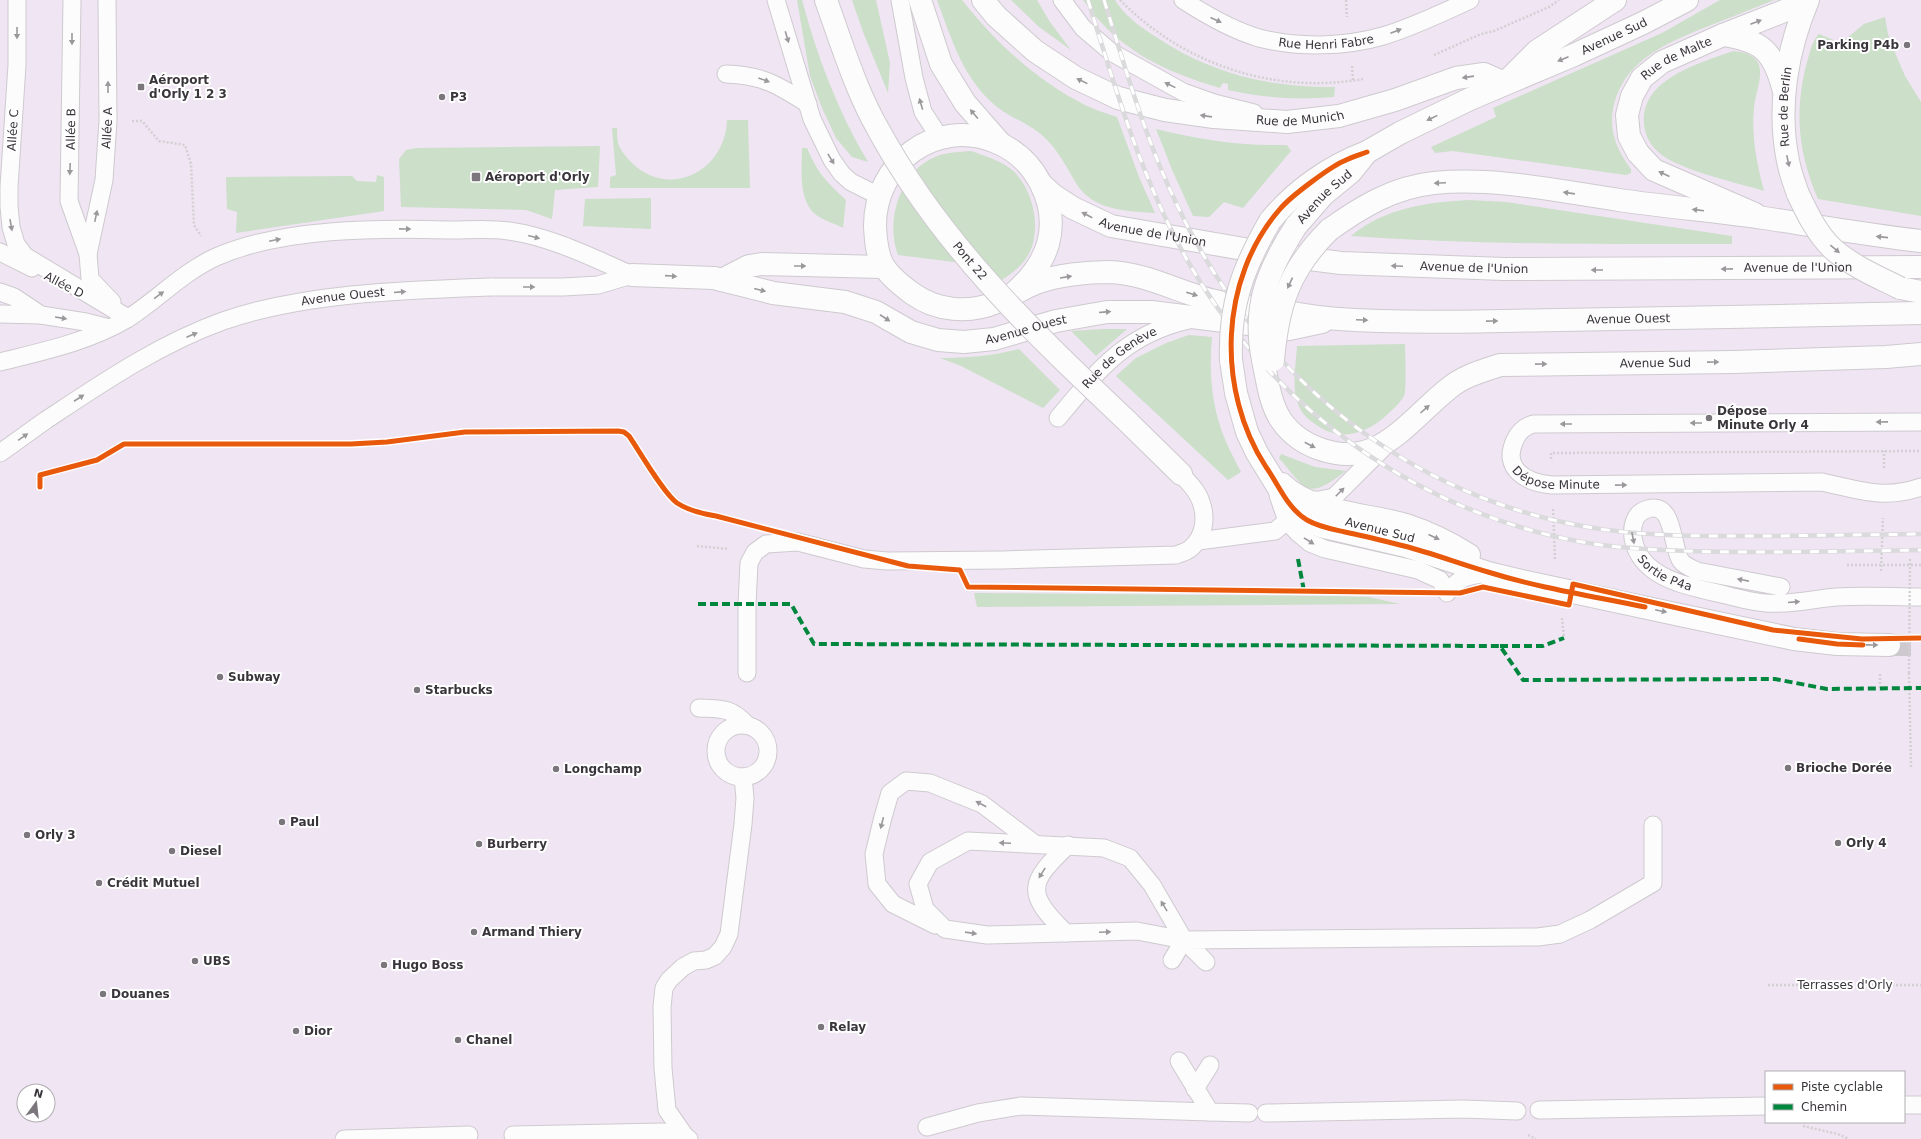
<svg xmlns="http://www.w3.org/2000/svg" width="1921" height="1139" font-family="'DejaVu Sans',sans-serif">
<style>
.built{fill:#f0e5f3;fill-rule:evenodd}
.green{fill:#cbdfc9}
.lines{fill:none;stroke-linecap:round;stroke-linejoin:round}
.street-tunnel{stroke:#cec9cf;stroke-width:22;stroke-dasharray:22 11;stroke-linecap:butt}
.lane-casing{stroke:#cecacf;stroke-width:19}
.street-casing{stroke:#cecacf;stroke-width:24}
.secondary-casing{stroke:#cecacf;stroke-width:24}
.primary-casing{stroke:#cecacf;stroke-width:24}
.path{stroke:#d2d0d3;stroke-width:2.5;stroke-dasharray:2 2;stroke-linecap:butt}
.lane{stroke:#fdfcfd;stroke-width:17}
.street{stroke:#fdfcfd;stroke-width:22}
.secondary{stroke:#fdfcfd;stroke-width:22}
.primary{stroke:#fdfcfd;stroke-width:22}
.rail-casing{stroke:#dad9db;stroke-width:4.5}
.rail{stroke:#fff;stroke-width:3;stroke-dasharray:9;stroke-linecap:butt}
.lane-bridge-casing{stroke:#cecacf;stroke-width:19;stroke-linecap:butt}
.street-bridge-casing{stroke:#cecacf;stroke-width:24;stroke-linecap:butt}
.secondary-bridge-casing{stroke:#cecacf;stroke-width:24;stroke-linecap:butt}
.primary-bridge-casing{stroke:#cecacf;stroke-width:24;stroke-linecap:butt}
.path-bridge{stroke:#d2d0d3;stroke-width:2.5;stroke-dasharray:2 2;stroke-linecap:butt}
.lane-bridge{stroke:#fdfcfd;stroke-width:17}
.street-bridge{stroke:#fdfcfd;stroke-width:22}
.secondary-bridge{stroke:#fdfcfd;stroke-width:22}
.primary-bridge{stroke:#fdfcfd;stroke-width:22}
.quiet{stroke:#00873e;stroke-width:4;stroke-dasharray:8 4;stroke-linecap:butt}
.cycleway-casing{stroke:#fff;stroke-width:8}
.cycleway{stroke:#e8590c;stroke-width:5}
.oneway{fill:#9b989c}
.poi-dot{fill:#7a767c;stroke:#fff;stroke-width:1.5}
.labels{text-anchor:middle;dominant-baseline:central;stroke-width:4;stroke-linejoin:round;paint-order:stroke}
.street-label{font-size:12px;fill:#39353b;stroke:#fff}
.poi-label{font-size:12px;font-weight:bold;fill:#39353b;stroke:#fff;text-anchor:start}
</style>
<rect width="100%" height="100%" fill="#f3eef4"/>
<path class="built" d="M 0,0 L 1921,0 L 1921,1139 L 0,1139 ZM 1766,1072 L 1904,1072 L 1904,1122 L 1766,1122 ZM 24,1091 L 48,1091 L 48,1115 L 24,1115 Z"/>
<g class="green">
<path d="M 797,0 L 802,0 C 817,56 838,112 868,162 L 852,157 L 836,138 L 822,108 L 810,76 Z"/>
<path d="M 852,0 L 876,0 L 890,63 L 888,93 L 863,32 Z"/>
<path d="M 937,0 L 962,0 C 995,42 1037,81 1085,105 C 1095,110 1106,113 1117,117 L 1139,177 L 1155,213 C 1127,211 1093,211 1076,183 C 1066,166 1058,150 1043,136 C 1030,124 1011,118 997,107 C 963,79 952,40 937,0 Z"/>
<path d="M 1011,0 L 1037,0 L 1050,22 L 1071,50 L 1039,27 Z"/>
<path d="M 1083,0 L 1115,0 C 1124,15 1139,26 1153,35 C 1208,73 1269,88 1335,87 L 1334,97 C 1297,100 1264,98 1228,90 L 1228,84 L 1223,83 L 1220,88 C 1163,71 1118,50 1083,0 Z"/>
<path d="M 1720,0 L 1774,0 C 1752,9 1729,18 1706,27 C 1667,43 1626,59 1614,104 C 1608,129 1616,149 1631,169 L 1631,173 L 1626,175 L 1453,151 L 1435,153 L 1431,147 L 1496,117 L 1493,108 L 1662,33 Z"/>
<path d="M 1885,17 L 1888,34 L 1896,55 L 1905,76 L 1921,102 L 1921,216 L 1818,199 C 1798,152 1794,111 1807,62 C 1810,53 1812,40 1819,34 L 1841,43 L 1864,24 Z"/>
<path d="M 1733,51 C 1743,52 1755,54 1759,65 C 1763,78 1755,94 1754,108 C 1751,135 1757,165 1764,191 C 1735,182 1692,173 1666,158 C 1654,150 1645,139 1644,124 C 1640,79 1700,63 1733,51 Z"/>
<path d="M 727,120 L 748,120 L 750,188 L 610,188 L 610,177 L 616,175 L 612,128 L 617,128 C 617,133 617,138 618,143 C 620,150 627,158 632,163 C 670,200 726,170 727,120 Z"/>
<path d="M 1156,129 C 1201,140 1240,146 1287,145 L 1291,151 L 1243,208 L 1224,202 L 1209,217 L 1193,216 L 1173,172 Z"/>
<path d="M 600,146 L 598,187 L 555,190 L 552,219 L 526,210 L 401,207 L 399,159 L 406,150 L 416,148 Z"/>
<path d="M 802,148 L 807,148 C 818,174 826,181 846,200 L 843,228 C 834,223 824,221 815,214 C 798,199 802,169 802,148 Z"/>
<path d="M 971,151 C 985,156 999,160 1011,169 C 1034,188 1043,232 1027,257 C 1020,268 1010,275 999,282 L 962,263 L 898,255 C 885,222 900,171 935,157 C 946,152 960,152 971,151 Z"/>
<path d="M 377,175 L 384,177 L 384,211 L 236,233 L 237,212 L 227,209 L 226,177 L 352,176 L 357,181 L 376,182 Z"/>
<path d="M 651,198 L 651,229 L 583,226 L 585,199 Z"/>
<path d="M 1469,200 L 1506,202 L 1732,236 L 1732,244 C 1605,244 1478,245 1351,236 C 1384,208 1428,202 1469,200 Z"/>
<path d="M 1103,329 L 1127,329 L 1096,356 L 1071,331 Z"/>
<path d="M 1189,335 L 1212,337 C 1209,369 1211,399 1221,429 C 1226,444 1234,458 1241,472 L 1228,480 L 1116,376 L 1136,358 L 1166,343 Z"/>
<path d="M 1405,344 C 1405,353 1407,390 1404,396 C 1400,403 1393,409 1388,414 C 1366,434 1341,443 1315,424 C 1309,420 1301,413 1299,406 C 1291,388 1296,365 1297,346 Z"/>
<path d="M 1019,349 L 1060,390 L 1043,408 L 961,366 L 940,358 C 967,358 992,356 1019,349 Z"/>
<path d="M 1281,454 L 1315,467 L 1346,471 C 1307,500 1308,492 1279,458 Z"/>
<path d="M 974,593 L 1334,596 L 1369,597 L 1400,604 L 977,607 Z"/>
</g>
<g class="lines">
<path class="street-tunnel" d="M 1889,645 L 1921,645"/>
<defs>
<g id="lane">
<path d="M 17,0 L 17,65 L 9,187 L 9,206 L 11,227 L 16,244 L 25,256 L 128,318"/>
<path d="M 72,0 L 69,201 L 88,254 L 90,279 L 112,302"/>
<path d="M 776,0 L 812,119 L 832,160 L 842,174 L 851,182 L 879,196"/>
<path d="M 900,0 L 914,78 L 923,112 L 940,138"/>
<path d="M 1062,0 L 1083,28 L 1111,52 L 1183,92 L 1214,103 L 1254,113"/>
<path id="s1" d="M 1183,0 C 1206,15 1232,30 1259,38 C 1298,48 1345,47 1383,36 C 1413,27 1442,13 1470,0"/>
<path d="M 726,74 C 762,75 778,85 808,104"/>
<path d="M 0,252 L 32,268"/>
<path id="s2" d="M 88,254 L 104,180 L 108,121 L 107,0"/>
<path d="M 490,287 L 563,287 L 598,285 L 632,275"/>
<path d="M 0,292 L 14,297 L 41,315 L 86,322 L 109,328"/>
<path d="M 0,314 L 41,315"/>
<path d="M 0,362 C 44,351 88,342 127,319 C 157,300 183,272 216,257 C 282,228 377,228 448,230 C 468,230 489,228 509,231 C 552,237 593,258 632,275"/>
<path id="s3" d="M 1058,418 C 1098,370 1126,334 1189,320"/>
<path id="s4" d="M 1921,422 L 1533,424 C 1524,427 1519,431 1515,440 C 1501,469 1527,483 1552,485 L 1822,482 C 1858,490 1884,500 1921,487"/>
<path d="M 0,453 L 46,420"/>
<path d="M 1278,495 L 1287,521 L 1298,533 L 1310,543 L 1325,549 L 1418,570 L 1440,580 L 1447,593 C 1459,577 1468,576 1486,573"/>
<path d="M 1311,500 L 1319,500 L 1334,497 L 1385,446"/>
<path d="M 1198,541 L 1275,531 L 1287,521 L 1298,517"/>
<path id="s5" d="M 1781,587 L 1697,571 C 1691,568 1685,566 1681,561 C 1671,547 1675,501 1648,509 C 1641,511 1637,514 1635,520 C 1631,529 1632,537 1635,546 C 1647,580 1691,587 1722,594 C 1737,598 1751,602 1766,603 C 1790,605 1813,599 1836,597 C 1864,595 1893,597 1921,597"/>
<path d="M 747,673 L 747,604 L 749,563 L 755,552 L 766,544 L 798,542 L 864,559 L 887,561 L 1002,560 L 1176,555 C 1181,553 1187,552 1191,548 C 1204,537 1207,518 1201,502 C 1198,491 1188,482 1181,474"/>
<path d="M 699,708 C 721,709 731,707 747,725"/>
<circle cx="742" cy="751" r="26"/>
<path d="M 935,925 L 893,904 L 877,884 L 874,854 L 883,817 L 890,793 L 906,781 L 930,783 L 982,804 L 1035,844"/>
<path d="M 1066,933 C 1025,893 1028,883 1068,845"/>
<path d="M 1172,960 L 1184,940"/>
<path d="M 1206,962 L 1184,940 L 1152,885 L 1130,858 L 1104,848 L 968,841 L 930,862 L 918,884 L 925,909 L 945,929 L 987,935 L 1137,931 L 1184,940 L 1538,937 L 1560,934 L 1590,920 L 1653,883 L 1653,825"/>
<path d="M 1179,1061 L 1210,1112 L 1249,1113"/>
<path d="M 1195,1089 L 1210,1065"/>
<path d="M 1904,1105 L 1921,1105"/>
<path d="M 1539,1110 L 1766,1106"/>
<path d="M 1266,1113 L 1463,1109 L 1517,1111"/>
<path d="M 927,1127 L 978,1113 L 1021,1106 L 1210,1112"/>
<path d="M 513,1135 L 664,1132 L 685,1136 L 689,1139"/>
<path d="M 685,1136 L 667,1110 L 663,1068 L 662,1007 L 664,988 L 669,980 L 683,967 L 694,961 L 706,960 L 715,956 L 723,947 L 729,934 L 743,824 L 745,798 L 743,777"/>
<path d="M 344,1139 L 469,1135"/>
</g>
<g id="street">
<path d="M 826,0 L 840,40"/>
<path id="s6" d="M 983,0 L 996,16 L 1035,51 L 1076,78 L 1118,98 L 1165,110 L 1214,117 L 1287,122 L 1339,116 L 1395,100 L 1456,78 L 1484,74 L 1505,83 L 1537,51 L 1615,0"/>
<path d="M 1723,35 C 1761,41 1773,50 1783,88"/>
<path id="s7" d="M 1798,194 C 1794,183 1790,172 1788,161 C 1777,107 1787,50 1808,0"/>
<path id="s8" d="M 1755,214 L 1654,170 L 1638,153 L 1629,136 L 1627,115 L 1632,96 L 1642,78 L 1662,62 L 1723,35 L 1807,2"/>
<path d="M 1270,221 C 1295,190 1330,166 1367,152"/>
<path d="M 1900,288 L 1921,292"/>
<path d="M 1231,360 L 1236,393 L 1247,432 L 1257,453 L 1289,505 L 1306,520 L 1320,526 L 1406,546 L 1488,573 L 1526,582 L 1680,615 L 1794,639 L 1837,644 L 1889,645"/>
<path d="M 1127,421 L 1181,474"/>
<path d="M 1282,484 C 1311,513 1369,514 1406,525 C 1427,532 1450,543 1469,555"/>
</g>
<g id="secondary">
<path d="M 920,0 L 941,64 L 965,103 L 1000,143"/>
<path id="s9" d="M 1042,185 L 1053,195 L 1073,208 L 1111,226 L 1278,255 L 1341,263 L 1504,269 L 1921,267"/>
<path d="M 1329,230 C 1361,207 1394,187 1434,183 C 1495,177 1558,191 1619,200 C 1667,207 1716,211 1764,218 C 1816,226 1868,235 1921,241"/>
</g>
<g id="primary">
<path id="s10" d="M 1296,226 L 1323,195 L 1351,172 L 1367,152 L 1400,133 L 1470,99 L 1574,55 L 1643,23 L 1687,0"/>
<path id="s11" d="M 632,275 L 714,278 L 773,293 L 845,302 L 876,312 L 911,332 L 938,340 L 964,342 L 994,339 L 1056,321 L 1107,312 L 1151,312 L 1289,329 L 1322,322"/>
<path d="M 722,280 L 749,266 L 762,264 L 883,267"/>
<path id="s12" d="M 1015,292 C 1030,279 1042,264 1048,244 C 1059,203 1035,158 996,142 C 936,117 874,163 875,227 C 876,239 876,251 882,263 C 887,274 902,286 913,294 C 937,311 969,314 997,302 C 1010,297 1023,288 1036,283 C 1057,275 1087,272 1109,272 C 1147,273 1179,293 1215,301 C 1232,305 1249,306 1266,309 C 1290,312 1315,318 1339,319 C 1413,324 1487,321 1560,320 C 1680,318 1801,316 1921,313"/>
<path id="s13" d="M 1263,360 C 1267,379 1270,404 1281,420 C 1300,448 1342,462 1373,449 C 1400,438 1425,407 1448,389 C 1463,376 1482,371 1500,365 L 1734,362 L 1886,357 L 1921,354"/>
</g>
</defs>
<use href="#lane" class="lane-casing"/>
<use href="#street" class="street-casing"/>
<use href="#secondary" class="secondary-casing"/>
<use href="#primary" class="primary-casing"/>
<g class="path">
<path d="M 1120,0 C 1183,64 1274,95 1363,79"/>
<path d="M 1346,0 L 1347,17"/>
<path d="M 1434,55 L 1481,34 L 1494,31 L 1549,7 L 1559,0"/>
<path d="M 1352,66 L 1353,80"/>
<path d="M 132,121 L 142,121 L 159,141 L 185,145 L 191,164 L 194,225 L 201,236"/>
<path d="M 1551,459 L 1551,453 L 1921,451"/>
<path d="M 1884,468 L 1884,451"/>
<path d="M 1553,509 L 1555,560"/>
<path d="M 697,546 L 729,549"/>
<path d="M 1881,571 L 1883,518"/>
<path d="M 1562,618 L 1564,638"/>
<path d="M 1909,673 L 1911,767"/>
<path d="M 1880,688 L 1880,672"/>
<path d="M 1768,985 L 1921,985"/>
<path d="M 1803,1126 L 1838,1134 L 1849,1139"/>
<path d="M 1528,1135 L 1536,1139"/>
</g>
<use href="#lane" class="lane"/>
<use href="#street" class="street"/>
<use href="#secondary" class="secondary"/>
<use href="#primary" class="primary"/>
<defs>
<g id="rail">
<path d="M 1088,0 C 1114,84 1139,170 1180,247 C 1264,405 1423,520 1601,545 C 1651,551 1702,552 1752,552 C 1809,552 1865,551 1921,550"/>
<path d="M 1104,0 C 1126,70 1146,141 1178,207 C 1262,385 1426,512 1624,532 C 1675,537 1727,536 1778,536 C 1826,535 1873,535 1921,534"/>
</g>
</defs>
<use href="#rail" class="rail-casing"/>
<use href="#rail" class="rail"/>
<defs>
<g id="lane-bridge">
<path id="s14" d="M 46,420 C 102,383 159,344 223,321 C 303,293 405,290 490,287"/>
</g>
<g id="street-bridge">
<path id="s15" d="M 840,40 C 851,71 862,101 878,129 C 941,245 1032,331 1127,421"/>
<path d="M 1798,194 C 1807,213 1817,234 1833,249 C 1852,266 1878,277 1900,288"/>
<path d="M 1231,360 C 1229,305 1243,268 1270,221"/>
</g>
<path id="secondary-bridge" d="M 1273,360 C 1278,304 1289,270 1329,230"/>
<path id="primary-bridge" d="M 1263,360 C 1252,306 1268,270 1296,226"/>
</defs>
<use href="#lane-bridge" class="lane-bridge-casing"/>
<use href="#street-bridge" class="street-bridge-casing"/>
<use href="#secondary-bridge" class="secondary-bridge-casing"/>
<use href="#primary-bridge" class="primary-bridge-casing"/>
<g class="path-bridge">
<path d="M 1847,565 L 1921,565"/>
<path d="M 1909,673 L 1910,558"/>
</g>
<use href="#lane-bridge" class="lane-bridge"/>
<use href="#street-bridge" class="street-bridge"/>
<use href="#secondary-bridge" class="secondary-bridge"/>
<use href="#primary-bridge" class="primary-bridge"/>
<g class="quiet">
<path d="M 1298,559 L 1304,591"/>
<path d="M 698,604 L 791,604 L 814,644 L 1500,646 L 1523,680 L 1775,679 L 1827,689 L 1921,688"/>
<path d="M 1500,646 L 1543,646 L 1564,638"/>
</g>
<defs>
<g id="cycleway">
<path d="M 1367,152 C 1359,155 1352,157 1344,161 C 1330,167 1291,196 1280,209 C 1219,279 1216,390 1266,467 C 1279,485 1287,508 1307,520 C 1319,527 1332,529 1345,532 C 1365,536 1384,541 1404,546 C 1432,553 1460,564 1488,572 C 1539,588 1592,596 1645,607"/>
<path d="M 40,487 L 40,475 L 97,460 L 124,444 L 351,444 L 387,442 L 465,432 L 618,431 L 624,432 L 629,436 C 640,452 664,494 677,503 C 688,510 703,514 716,516 L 908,566 L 960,570 L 968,587 L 1460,593 L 1483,587 L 1569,605 L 1573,584 L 1773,630 L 1862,639 L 1921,638"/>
<path d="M 1799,639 L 1837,644 L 1863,645"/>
</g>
</defs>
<use href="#cycleway" class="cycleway-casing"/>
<use href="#cycleway" class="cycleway"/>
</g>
<defs><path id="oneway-solid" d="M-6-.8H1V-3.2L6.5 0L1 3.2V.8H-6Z"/></defs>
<g class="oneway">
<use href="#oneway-solid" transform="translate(1216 20) rotate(24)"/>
<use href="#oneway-solid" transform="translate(1756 22) rotate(-21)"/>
<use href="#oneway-solid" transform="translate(1396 31) rotate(-21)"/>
<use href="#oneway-solid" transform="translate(17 33) rotate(90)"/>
<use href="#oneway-solid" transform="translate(787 37) rotate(73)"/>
<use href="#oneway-solid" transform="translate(72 39) rotate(90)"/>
<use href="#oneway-solid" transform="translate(1563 59) rotate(157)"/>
<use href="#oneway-solid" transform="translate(1468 77) rotate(172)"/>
<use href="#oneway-solid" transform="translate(764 80) rotate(20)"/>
<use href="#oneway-solid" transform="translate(1082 81) rotate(-154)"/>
<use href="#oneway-solid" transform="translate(1170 85) rotate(-154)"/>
<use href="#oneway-solid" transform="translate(108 87) rotate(-90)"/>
<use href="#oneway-solid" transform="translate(921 104) rotate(-106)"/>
<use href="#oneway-solid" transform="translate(974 114) rotate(-130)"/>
<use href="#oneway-solid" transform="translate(1206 116) rotate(-172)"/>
<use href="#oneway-solid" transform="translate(1432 118) rotate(154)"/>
<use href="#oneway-solid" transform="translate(831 159) rotate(59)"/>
<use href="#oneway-solid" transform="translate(1788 161) rotate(78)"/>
<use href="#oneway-solid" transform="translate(70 169) rotate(92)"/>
<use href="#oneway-solid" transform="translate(1664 174) rotate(-156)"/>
<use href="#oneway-solid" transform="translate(1440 183) rotate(178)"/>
<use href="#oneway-solid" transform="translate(1569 193) rotate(-172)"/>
<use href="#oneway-solid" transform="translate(1698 210) rotate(-173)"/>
<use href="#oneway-solid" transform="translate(1087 215) rotate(-152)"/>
<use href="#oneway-solid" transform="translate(96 216) rotate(-78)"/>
<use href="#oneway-solid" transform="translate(11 225) rotate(80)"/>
<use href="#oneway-solid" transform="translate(405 229) rotate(1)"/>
<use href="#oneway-solid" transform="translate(534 237) rotate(15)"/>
<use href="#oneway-solid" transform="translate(1882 237) rotate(-174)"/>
<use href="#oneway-solid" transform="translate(275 240) rotate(-12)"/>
<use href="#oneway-solid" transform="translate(1835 249) rotate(40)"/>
<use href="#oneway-solid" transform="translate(800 266)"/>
<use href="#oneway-solid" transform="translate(1397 266) rotate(-178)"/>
<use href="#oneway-solid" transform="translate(1727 269) rotate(179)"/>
<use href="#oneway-solid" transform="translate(1597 270) rotate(-180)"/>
<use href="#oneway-solid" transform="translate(671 276) rotate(4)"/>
<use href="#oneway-solid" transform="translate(1066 277) rotate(-9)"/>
<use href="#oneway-solid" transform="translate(1290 283) rotate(115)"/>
<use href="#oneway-solid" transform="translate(529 287)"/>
<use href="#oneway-solid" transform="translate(760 290) rotate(14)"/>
<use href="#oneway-solid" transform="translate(400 292) rotate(-5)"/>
<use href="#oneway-solid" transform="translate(1192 294) rotate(17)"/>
<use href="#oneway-solid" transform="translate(159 295) rotate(-36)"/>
<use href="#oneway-solid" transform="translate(1105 312) rotate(-5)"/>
<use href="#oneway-solid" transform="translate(61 318) rotate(9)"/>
<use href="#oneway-solid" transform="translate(885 318) rotate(33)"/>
<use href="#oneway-solid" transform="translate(1362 320) rotate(2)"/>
<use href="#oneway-solid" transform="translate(1492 321) rotate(-1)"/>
<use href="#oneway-solid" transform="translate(192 335) rotate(-23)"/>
<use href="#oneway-solid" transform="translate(1713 362) rotate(-1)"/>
<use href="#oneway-solid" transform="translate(1541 364) rotate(-1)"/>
<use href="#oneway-solid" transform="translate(79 398) rotate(-33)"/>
<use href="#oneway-solid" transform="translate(1425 409) rotate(-42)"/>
<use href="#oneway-solid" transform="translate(1882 422) rotate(179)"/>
<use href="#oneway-solid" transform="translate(1696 423) rotate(180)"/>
<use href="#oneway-solid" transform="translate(1566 424) rotate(180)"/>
<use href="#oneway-solid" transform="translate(23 437) rotate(-34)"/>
<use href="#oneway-solid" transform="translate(1310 445) rotate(28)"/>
<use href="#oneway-solid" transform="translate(1621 485) rotate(-1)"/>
<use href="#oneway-solid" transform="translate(1340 492) rotate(-45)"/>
<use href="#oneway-solid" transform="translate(1434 537) rotate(24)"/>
<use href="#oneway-solid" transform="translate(1633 538) rotate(79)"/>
<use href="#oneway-solid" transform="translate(1309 541) rotate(32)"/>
<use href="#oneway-solid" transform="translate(1743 580) rotate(-169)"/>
<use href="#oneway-solid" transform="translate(1794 602) rotate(-5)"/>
<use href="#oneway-solid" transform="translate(1661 611) rotate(12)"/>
<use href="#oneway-solid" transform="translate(1872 645) rotate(1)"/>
<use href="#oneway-solid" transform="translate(981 804) rotate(-152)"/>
<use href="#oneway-solid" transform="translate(882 823) rotate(104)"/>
<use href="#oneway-solid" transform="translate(1005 843) rotate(-178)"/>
<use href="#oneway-solid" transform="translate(1042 873) rotate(122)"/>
<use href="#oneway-solid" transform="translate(1164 906) rotate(-121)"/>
<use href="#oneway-solid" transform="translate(1105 932) rotate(-2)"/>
<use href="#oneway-solid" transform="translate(971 933) rotate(8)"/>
</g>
<g class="poi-dot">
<circle cx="1907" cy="45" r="4"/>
<rect x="137" y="83" width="8" height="8" rx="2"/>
<circle cx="442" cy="97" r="4"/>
<rect x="471" y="172" width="10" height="10" rx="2"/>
<circle cx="1709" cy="418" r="4"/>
<circle cx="220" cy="677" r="4"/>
<circle cx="417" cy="690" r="4"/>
<circle cx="1788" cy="768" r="4"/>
<circle cx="556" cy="769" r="4"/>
<circle cx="282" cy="822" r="4"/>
<circle cx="27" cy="835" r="4"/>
<circle cx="1838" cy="843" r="4"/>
<circle cx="479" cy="844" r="4"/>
<circle cx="172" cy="851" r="4"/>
<circle cx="99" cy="883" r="4"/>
<circle cx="474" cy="932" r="4"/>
<circle cx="195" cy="961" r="4"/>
<circle cx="384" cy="965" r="4"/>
<circle cx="103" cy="994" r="4"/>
<circle cx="821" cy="1027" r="4"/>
<circle cx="296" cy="1031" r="4"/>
<circle cx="458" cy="1040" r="4"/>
</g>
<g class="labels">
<g class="street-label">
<text stroke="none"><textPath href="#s10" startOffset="376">Avenue Sud</textPath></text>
<text stroke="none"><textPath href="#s1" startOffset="153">Rue Henri Fabre</textPath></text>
<text stroke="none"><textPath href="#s8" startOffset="254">Rue de Malte</textPath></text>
<text stroke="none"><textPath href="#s7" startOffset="89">Rue de Berlin</textPath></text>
<text stroke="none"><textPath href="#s6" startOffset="353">Rue de Munich</textPath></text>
<text stroke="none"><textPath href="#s2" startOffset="128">Allée A</textPath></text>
<text transform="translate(71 129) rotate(-89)">Allée B</text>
<text transform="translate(13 130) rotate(-86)">Allée C</text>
<text stroke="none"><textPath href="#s10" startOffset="41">Avenue Sud</textPath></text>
<text stroke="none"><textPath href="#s9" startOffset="123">Avenue de l'Union</textPath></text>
<text stroke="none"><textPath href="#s15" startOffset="258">Pont 22</textPath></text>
<text stroke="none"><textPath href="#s9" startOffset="447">Avenue de l'Union</textPath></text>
<text stroke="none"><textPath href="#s9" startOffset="771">Avenue de l'Union</textPath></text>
<text transform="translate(64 285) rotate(27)">Allée D</text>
<text stroke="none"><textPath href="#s14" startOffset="326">Avenue Ouest</textPath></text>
<text stroke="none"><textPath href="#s12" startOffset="1171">Avenue Ouest</textPath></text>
<text stroke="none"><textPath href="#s11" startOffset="406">Avenue Ouest</textPath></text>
<text stroke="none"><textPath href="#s3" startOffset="87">Rue de Genève</textPath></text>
<text stroke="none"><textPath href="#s13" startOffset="476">Avenue Sud</textPath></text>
<text stroke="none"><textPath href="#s4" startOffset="487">Dépose Minute</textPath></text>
<text transform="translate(1380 530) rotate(14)">Avenue Sud</text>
<text stroke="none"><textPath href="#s5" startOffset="260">Sortie P4a</textPath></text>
<text x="1845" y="985">Terrasses d'Orly</text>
</g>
<g class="poi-label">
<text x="1899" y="45" text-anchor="end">Parking P4b</text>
<text x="149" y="80">Aéroport<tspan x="149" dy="14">d'Orly 1 2 3</tspan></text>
<text x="450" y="97">P3</text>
<text x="485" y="177">Aéroport d'Orly</text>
<text x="1717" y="411">Dépose<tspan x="1717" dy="14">Minute Orly 4</tspan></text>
<text x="228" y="677">Subway</text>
<text x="425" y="690">Starbucks</text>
<text x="1796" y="768">Brioche Dorée</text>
<text x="564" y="769">Longchamp</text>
<text x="290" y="822">Paul</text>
<text x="35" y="835">Orly 3</text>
<text x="1846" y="843">Orly 4</text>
<text x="487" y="844">Burberry</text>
<text x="180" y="851">Diesel</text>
<text x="107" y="883">Crédit Mutuel</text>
<text x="482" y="932">Armand Thiery</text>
<text x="203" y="961">UBS</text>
<text x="392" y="965">Hugo Boss</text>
<text x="111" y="994">Douanes</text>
<text x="829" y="1027">Relay</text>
<text x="304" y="1031">Dior</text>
<text x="466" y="1040">Chanel</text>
</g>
</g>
<rect x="1765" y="1071" width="140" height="52" fill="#ffffff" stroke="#b0aeb1"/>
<rect x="1773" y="1084" width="20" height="6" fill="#e8590c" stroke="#b0aeb1"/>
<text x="1801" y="1091" font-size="12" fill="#39353b">Piste cyclable</text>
<rect x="1773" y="1104" width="20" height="6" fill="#00873e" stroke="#b0aeb1"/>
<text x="1801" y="1111" font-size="12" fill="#39353b">Chemin</text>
<g transform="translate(36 1103) rotate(15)"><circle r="19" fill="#ffffff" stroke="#b0aeb1"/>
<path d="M0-3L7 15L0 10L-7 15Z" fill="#7a767c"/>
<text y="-6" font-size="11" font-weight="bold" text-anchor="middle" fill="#39353b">N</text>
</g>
</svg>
